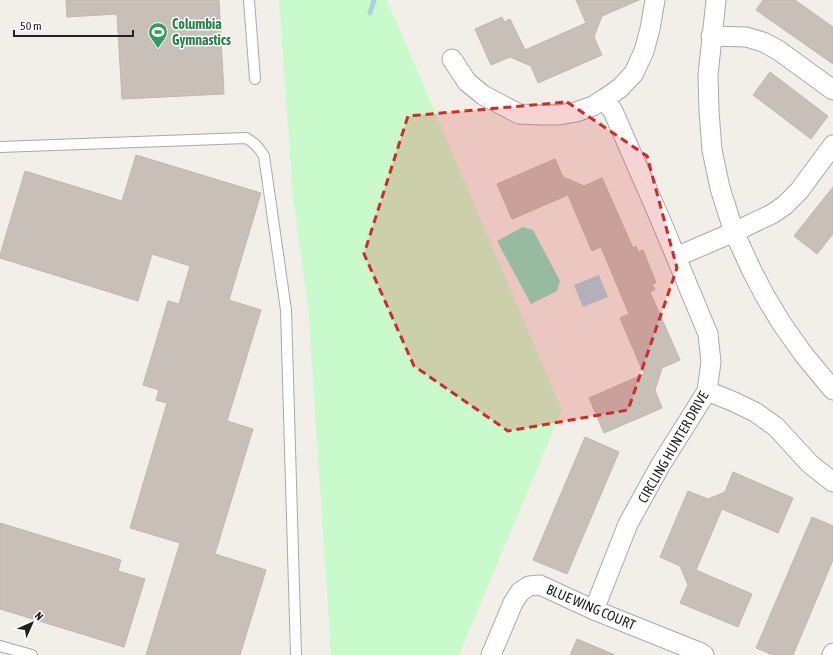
<svg xmlns="http://www.w3.org/2000/svg" width="833" height="655" font-family="'Asap Condensed',sans-serif">
<style>
.park{fill:#c8facc}
.pitch{fill:#88e0be}
.water{fill:#aad3df}
.lines{fill:none;stroke-linecap:round;stroke-linejoin:round}
.stream{stroke:#aad3df;stroke-width:5}
.building{fill:#c7bfb8;stroke:#c4b6ab}
.service-casing{stroke:#a9a9a9;stroke-width:12}
.minor-casing{stroke:#a9a9a9;stroke-width:21}
.service{stroke:#fff;stroke-width:10}
.minor{stroke:#fff;stroke-width:19}
.marked{fill:#d62828;fill-opacity:0.2;stroke:#d62828;stroke-width:3;stroke-dasharray:8 5;stroke-linejoin:round}
.labels{text-anchor:middle;dominant-baseline:central;stroke-width:3;stroke-linejoin:round;paint-order:stroke}
.leisure-label{font-size:14px;font-weight:bold;fill:#27864d;stroke:#fff;text-anchor:start}
.street-label{font-size:14px;fill:#222;stroke:#fff}
</style>
<rect width="100%" height="100%" fill="#f2efe9"/>
<path class="park" d="M 279,0 L 387,0 L 562,410 L 459,655 L 331,655 L 308,306 L 293,197 Z"/>
<path class="pitch" d="M 523,227 L 533,230 L 560,281 L 557,291 L 531,304 L 497,241 Z"/>
<path class="water" d="M 599,275 L 608,297 L 583,307 L 574,285 Z"/>
<g class="lines">
<path class="stream" d="M 370,13 L 374,0"/>
</g>
<g class="building">
<path d="M 66,0 L 219,0 L 224,94 L 122,99 L 117,14 L 67,17 Z"/>
<path d="M 576,0 L 639,0 L 602,16 L 594,37 L 602,55 L 538,83 L 531,66 L 510,57 L 491,65 L 475,29 L 502,17 L 504,22 L 510,19 L 525,50 L 586,23 Z"/>
<path d="M 763,0 L 795,0 L 833,27 L 833,64 L 756,10 Z"/>
<path d="M 770,72 L 828,116 L 811,139 L 753,95 Z"/>
<path d="M 136,155 L 261,193 L 229,300 L 261,310 L 227,421 L 253,429 L 215,554 L 266,570 L 240,655 L 146,655 L 180,543 L 130,528 L 167,403 L 156,400 L 159,390 L 143,385 L 168,301 L 179,304 L 190,266 L 152,254 L 138,301 L 0,258 L 0,255 L 25,171 L 122,201 Z"/>
<path d="M 555,159 L 563,177 L 584,186 L 602,178 L 633,248 L 636,246 L 638,252 L 643,250 L 656,283 L 652,284 L 655,290 L 650,292 L 680,360 L 662,368 L 655,390 L 662,408 L 604,433 L 589,398 L 644,374 L 620,318 L 629,314 L 601,247 L 592,251 L 568,195 L 512,219 L 497,184 Z"/>
<path d="M 833,187 L 833,234 L 817,254 L 794,236 Z"/>
<path d="M 585,437 L 619,452 L 567,574 L 533,560 Z"/>
<path d="M 733,472 L 793,498 L 778,533 L 722,509 L 696,570 L 752,594 L 738,627 L 680,603 L 688,585 L 680,566 L 660,557 L 688,491 L 708,499 L 725,492 Z"/>
<path d="M 812,517 L 833,526 L 833,560 L 793,655 L 773,655 L 756,648 Z"/>
<path d="M 0,523 L 121,560 L 118,571 L 145,579 L 124,647 L 0,609 Z"/>
<path d="M 577,639 L 615,655 L 570,655 Z"/>
</g>
<g class="lines">
<defs>
<g id="service">
<path d="M 249,0 L 255,79"/>
<path d="M 0,147 L 246,138 C 255,143 258,147 264,156 L 286,310 L 296,655"/>
<path d="M 0,646 L 32,655"/>
</g>
<g id="minor">
<path d="M 716,0 L 708,75 L 709,111 L 712,150 L 720,188 L 734,232 L 752,271 L 765,296 L 782,324 L 804,355 L 833,390"/>
<path d="M 711,36 L 746,37 L 763,42 L 778,50 L 833,90"/>
<path d="M 452,59 L 467,82 L 483,95 L 519,114 L 541,115 L 559,115 L 576,112 L 593,106 L 604,99 L 620,88 L 634,73 L 644,51 L 650,29 L 655,0"/>
<path d="M 676,257 L 734,232 L 772,214 L 785,205 L 799,191 L 833,145"/>
<path d="M 707,391 L 732,401 L 755,412 L 776,427 L 810,464 L 833,482"/>
<path d="M 594,610 L 628,524 L 660,466 L 707,391 L 711,362 L 708,334 L 661,221 L 613,111 L 604,99"/>
<path d="M 491,655 L 513,603 L 520,592 L 529,586 L 540,585 L 594,610 L 699,652 L 704,655"/>
<path d="M 832,655 L 833,653"/>
</g>
</defs>
<use href="#service" class="service-casing"/>
<use href="#minor" class="minor-casing"/>
<use href="#service" class="service"/>
<use href="#minor" class="minor"/>
</g>
<path class="marked" d="M 567,102 L 647,156 L 677,268 L 628,410 L 508,431 L 414,366 L 364,254 L 408,116 Z"/>
<defs>
<symbol id="stadium-pin" viewBox="-11 -11 22 30"><path d="M0 17L-7.5 6A9.5 9.5 0 1 1 7.5 6Z" fill="#2e9e5b" stroke="#fff"/><path d="M0-5a6.5 5 0 1 0 0 10a6.5 5 0 1 0 0-10ZM-3.5-1.8h7v3.6h-7Z" fill="#fff"/></symbol>
</defs>
<g fill-rule="evenodd">
<use href="#stadium-pin" x="147" y="21" width="22" height="30"/>
</g>
<g class="labels">
<g class="leisure-label">
<text x="172" y="24">Columbia<tspan x="172" dy="16">Gymnastics</tspan></text>
</g>
<g class="street-label">
<text transform="translate(673 447) rotate(-60)">CIRCLING HUNTER DRIVE</text>
<text transform="translate(591 607) rotate(23)">BLUE WING COURT</text>
</g>
</g>
<g transform="translate(32 623) rotate(45)" stroke="#ffffff" stroke-width="3" paint-order="stroke">
<path d="M0-3L7 15L0 10L-7 15Z" fill="#222222"/>
<text y="-6" font-size="11" font-weight="bold" text-anchor="middle" fill="#222222">N</text>
</g>
<path d="M14 30v6h119v-6" fill="none" stroke="#222222" stroke-width="2"/>
<text x="20" y="30" font-size="12" fill="#222222" stroke="#ffffff" stroke-width="3" paint-order="stroke">50 m</text>
</svg>
